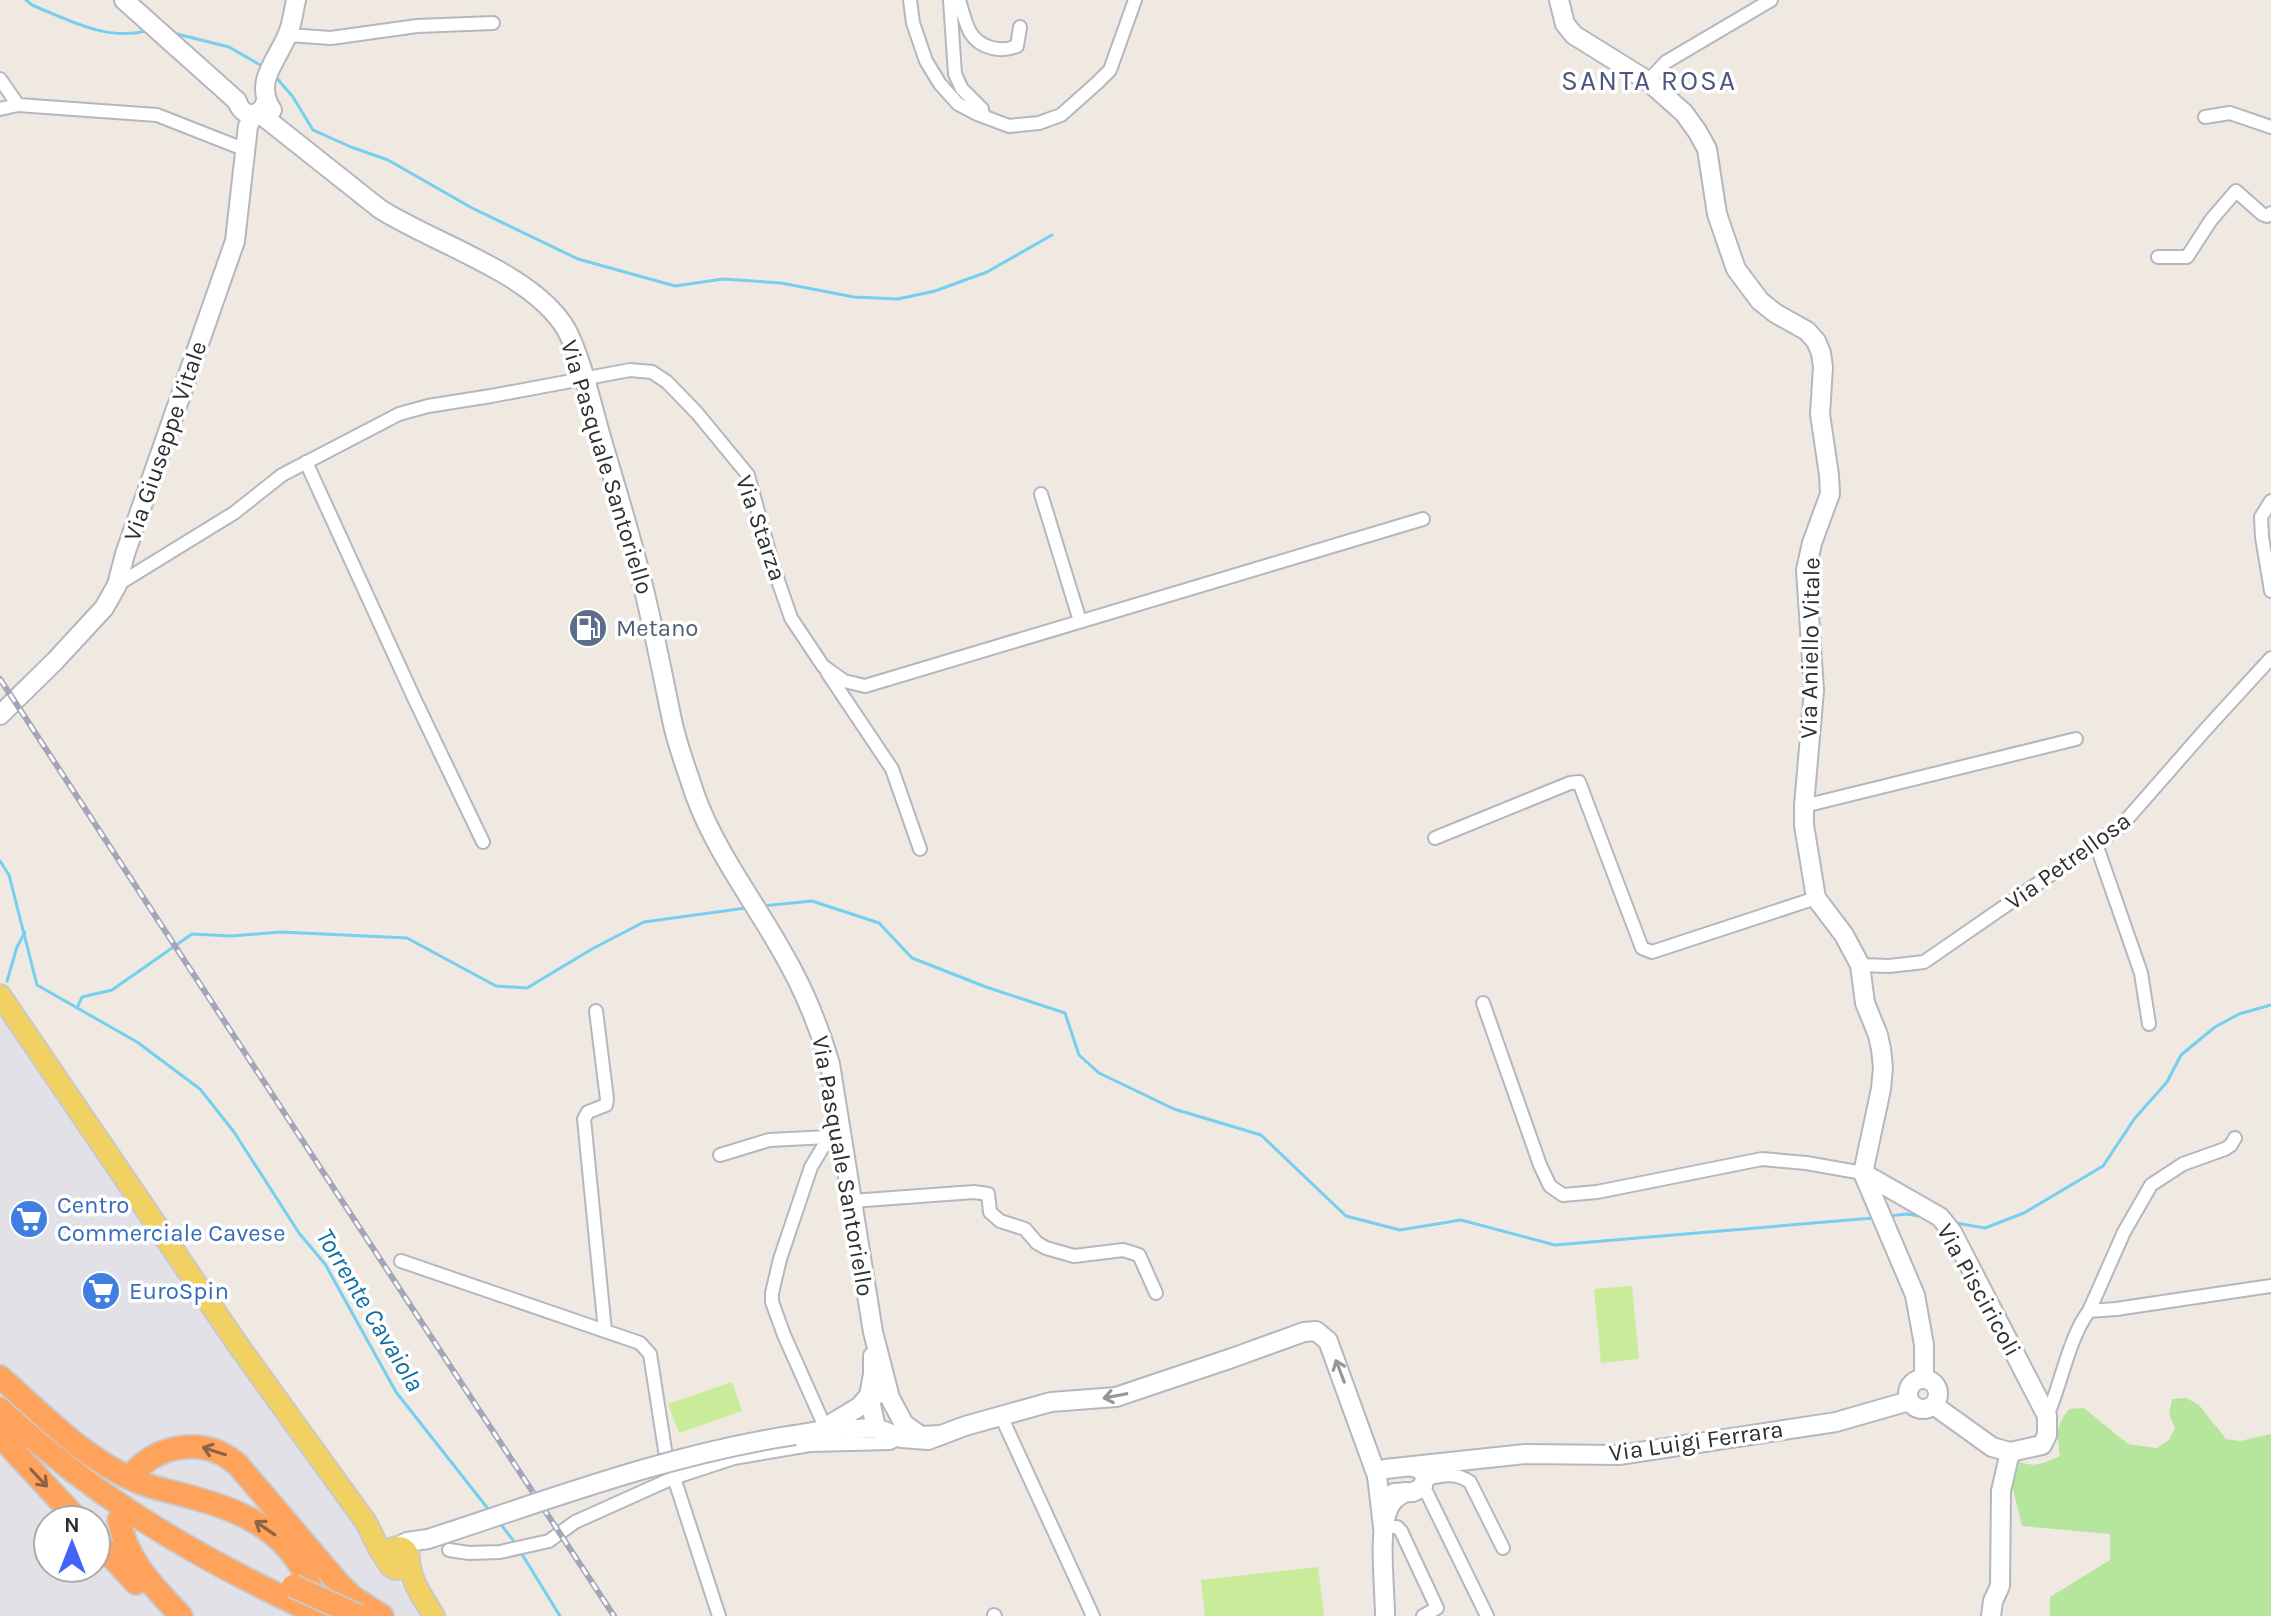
<svg xmlns="http://www.w3.org/2000/svg" width="2271" height="1616" font-family="Karla,sans-serif">
<style>
.industrial{fill:#e3e1e8;fill-rule:evenodd}
.green{fill:#b6e59e}
.pitch{fill:#c9ec9a}
.lines{fill:none;stroke-linecap:round;stroke-linejoin:round}
.stream{stroke:#75cff0;stroke-width:3}
.street-casing{stroke:#b4b7c1;stroke-width:16}
.secondary-casing{stroke:#b4b7c1;stroke-width:22}
.primary-casing{stroke:#c9c9c9;stroke-width:24}
.highway-casing{stroke:#c9c9c9;stroke-width:26}
.street{stroke:#fff;stroke-width:12}
.secondary{stroke:#fff;stroke-width:18}
.primary{stroke:#f2d163;stroke-width:20}
.highway{stroke:#ffa35c;stroke-width:22}
.rail-casing{stroke:#a3a6b8;stroke-width:6}
.rail{stroke:#fff;stroke-width:3;stroke-dasharray:9;stroke-linecap:butt}
.secondary-bridge-casing{stroke:#b4b7c1;stroke-width:22;stroke-linecap:butt}
.highway-bridge-casing{stroke:#c9c9c9;stroke-width:26;stroke-linecap:butt}
.secondary-bridge{stroke:#fff;stroke-width:18}
.highway-bridge{stroke:#ffa35c;stroke-width:22}
.oneway{stroke:#969696}
.oneway2{stroke:#8c6343}
.labels{text-anchor:middle;dominant-baseline:central;stroke-width:7;stroke-linejoin:round;paint-order:stroke}
.street-label{font-size:24px;fill:#2e2e2e;stroke:#fff}
.service-label{font-size:24px;fill:#4e5e75;stroke:#fff;text-anchor:start}
.shop-label{font-size:24px;fill:#366cbe;stroke:#fff;text-anchor:start}
.water-label{font-size:26px;font-style:italic;fill:#0d6fa3;stroke:#fff}
.quarter-label{font-size:28px;letter-spacing:2px;fill:#4d5680;stroke:#fff}
</style>
<rect width="100%" height="100%" fill="#efe9e1"/>
<path class="industrial" d="M 0,1015 L 417,1607 L 427,1616 L 0,1616 ZM 48,1520 L 96,1520 L 96,1568 L 48,1568 Z"/>
<path class="green" d="M 2186,1398 L 2199,1405 L 2226,1439 L 2240,1441 L 2271,1434 L 2271,1616 L 2050,1616 L 2050,1597 L 2110,1560 L 2110,1534 L 2022,1526 L 2005,1456 C 2030,1467 2035,1468 2060,1456 C 2057,1434 2055,1427 2069,1409 L 2084,1408 L 2128,1444 L 2157,1448 L 2169,1440 L 2175,1428 L 2169,1414 L 2172,1399 Z"/>
<g class="pitch">
<path d="M 1632,1286 L 1639,1359 L 1601,1363 L 1594,1289 Z"/>
<path d="M 732,1382 L 742,1411 L 679,1433 L 668,1404 Z"/>
<path d="M 1318,1567 L 1324,1616 L 1205,1616 L 1201,1580 Z"/>
</g>
<g class="lines">
<g class="stream">
<path d="M 26,0 L 32,5 C 68,20 106,41 146,31"/>
<path d="M 173,33 L 229,47 L 262,66"/>
<path d="M 275,76 L 293,97 L 313,130 L 351,147 L 388,160 L 472,208 L 578,259 L 675,286 L 723,279 L 781,283 L 854,297 L 898,299 L 935,291 L 987,272 L 1052,235"/>
<path d="M 0,861 L 9,875 L 37,985 L 137,1042 L 200,1089 L 234,1132 L 299,1233 L 325,1264 L 396,1392 L 489,1510"/>
<path d="M 762,906 L 812,901 L 879,923 L 912,958 L 986,987 L 1065,1013 L 1079,1055 L 1099,1073 L 1174,1109 L 1261,1135 L 1346,1216 L 1400,1230 L 1461,1220 L 1555,1245 L 1873,1218"/>
<path d="M 7,981 L 17,947 L 25,932"/>
<path d="M 77,1008 L 82,997 L 112,990 L 192,934 L 231,936 L 281,932 L 407,938 L 496,986 L 527,988 L 592,949 L 644,922 L 746,908"/>
<path d="M 1889,1216 L 1907,1214 L 1925,1217"/>
<path d="M 1956,1223 L 1985,1228 L 2024,1213 L 2103,1166 L 2135,1118 L 2167,1082 L 2181,1055 L 2215,1027 L 2239,1014 L 2271,1005"/>
<path d="M 499,1522 L 516,1544"/>
<path d="M 520,1551 L 560,1616"/>
</g>
<defs>
<g id="street">
<path d="M 910,0 L 913,23 L 926,61 L 940,84 L 958,104 L 977,114 L 1009,126 L 1039,123 L 1061,115 L 1097,83 L 1110,70 L 1135,0"/>
<path d="M 950,0 L 955,74 L 962,89 L 982,109 L 983,116"/>
<path d="M 959,0 C 962,10 965,23 970,32 C 979,48 1001,53 1017,46 L 1020,27"/>
<path d="M 288,35 L 331,38 L 417,26 L 493,23"/>
<path d="M 0,79 L 18,105 L 157,115 L 246,150"/>
<path d="M 1648,81 L 1666,62 L 1771,0"/>
<path d="M 0,109 L 18,105"/>
<path d="M 2205,117 L 2230,113 L 2271,127"/>
<path d="M 2158,257 L 2187,257 L 2211,220 L 2236,191 L 2262,214 L 2267,216 L 2271,213"/>
<path d="M 306,462 L 414,698 L 483,842"/>
<path d="M 1041,494 L 1080,621"/>
<path d="M 2271,501 L 2261,517 L 2262,537 L 2271,591"/>
<path d="M 117,585 L 234,513 L 282,475 L 399,414 L 428,406 L 491,396 L 630,370 L 652,372 L 667,382 L 697,413 L 748,475 L 773,566 L 791,618 L 823,666 L 844,681 L 865,686 L 1423,519"/>
<path d="M 827,672 L 892,769 L 920,849"/>
<path d="M 1804,806 L 2076,739"/>
<path d="M 1435,838 L 1570,783 L 1579,782 L 1642,948 L 1652,952 L 1816,898"/>
<path d="M 2096,844 L 2141,973 L 2149,1024"/>
<path d="M 1860,965 L 1889,966 L 1924,962 L 2121,826 L 2206,729 L 2271,658"/>
<path d="M 1483,1003 L 1540,1165 L 1550,1186 L 1563,1195 L 1597,1192 L 1762,1159 L 1806,1163 L 1863,1173"/>
<path d="M 596,1011 L 607,1099 L 606,1105 L 588,1112 L 584,1119 L 605,1331"/>
<path d="M 720,1155 L 769,1140 L 829,1137"/>
<path d="M 852,1201 L 974,1192 L 988,1194 L 990,1212 L 1000,1221 L 1025,1229 L 1037,1243 L 1046,1248 L 1074,1256 L 1123,1250 L 1139,1255 L 1156,1293"/>
<path d="M 401,1261 L 640,1343 L 650,1354 L 665,1450 L 719,1616"/>
<path d="M 2089,1311 L 2124,1232 L 2151,1185 L 2183,1164 L 2225,1149 L 2231,1145 L 2235,1138"/>
<path d="M 1001,1416 L 1093,1616"/>
<path d="M 2047,1416 C 2061,1385 2069,1337 2089,1311 L 2116,1309 L 2271,1286"/>
<path d="M 825,1427 L 784,1335 L 772,1302 L 772,1293 L 780,1259 L 811,1167 L 829,1137 L 841,1134"/>
<path d="M 1426,1479 C 1442,1475 1456,1472 1470,1482 L 1503,1548"/>
<path d="M 1423,1485 L 1487,1616"/>
<path d="M 1383,1527 L 1397,1527 L 1401,1531 L 1437,1608 L 1423,1616"/>
<path d="M 449,1550 L 469,1553 L 500,1552 L 549,1541 L 575,1522 L 673,1478 L 734,1458 L 810,1445 L 890,1443 L 902,1437"/>
<path d="M 994,1615 L 995,1616"/>
</g>
<g id="secondary">
<path d="M 124,0 L 237,101 C 242,118 261,119 266,101"/>
<path d="M 1559,0 L 1565,24 L 1574,35 L 1648,81 L 1684,113 L 1697,131 L 1707,149 L 1717,214 L 1736,269 L 1760,301 L 1775,313 L 1807,331 L 1816,341 L 1821,353 L 1823,367 L 1820,414 L 1829,475 L 1830,494 L 1812,543 L 1806,570 L 1814,690 L 1804,806 L 1804,825 L 1816,898 L 1844,935 L 1860,965 L 1865,1003 L 1878,1035 L 1881,1049 L 1883,1067 L 1881,1089 L 1863,1173 L 1940,1217 L 1952,1232 L 2047,1416 L 2047,1435 L 2042,1445 L 2010,1452 L 1992,1447 L 1935,1406"/>
<path d="M 272,110 C 254,83 275,63 286,38 C 292,27 293,13 296,0"/>
<path d="M 259,113 L 380,209 C 435,244 533,273 566,329 C 582,358 593,411 603,444 C 619,498 636,552 648,607 C 657,645 664,682 672,720 C 677,745 687,770 695,795 C 715,850 751,897 780,948 C 802,985 818,1023 830,1064 L 873,1332 L 890,1398 L 904,1424 L 921,1436 L 941,1435"/>
<path d="M 0,715 L 55,661 L 104,608 L 117,585 L 125,554 L 235,241 L 248,126 L 254,114"/>
<path d="M 1863,1173 L 1915,1295 L 1924,1345 L 1924,1379"/>
<path d="M 873,1356 L 873,1374 L 869,1396 L 876,1428"/>
<circle cx="1923" cy="1394" r="15"/>
<path d="M 824,1428 L 859,1407 L 869,1396 L 875,1396"/>
<path d="M 795,1435 L 818,1431 L 876,1428 L 902,1438 L 928,1440 L 965,1426 L 1051,1402 L 1116,1397 L 1232,1358 L 1304,1332 L 1316,1331 L 1328,1341 L 1377,1476 L 1383,1527"/>
<path d="M 1377,1476 L 1380,1471 L 1385,1469 L 1525,1454 L 1619,1455 L 1836,1422 L 1909,1401"/>
<path d="M 1394,1493 L 1413,1492 L 1421,1488 C 1428,1478 1425,1470 1413,1467"/>
<path d="M 397,1547 L 407,1542 L 428,1539"/>
<path d="M 1385,1616 C 1385,1590 1378,1532 1388,1510 C 1391,1501 1397,1497 1405,1492"/>
<path d="M 1991,1616 L 1993,1601 L 2000,1586 L 2001,1491 L 2010,1452"/>
</g>
<g id="primary">
<path d="M 0,995 L 238,1345 L 365,1521 C 374,1535 376,1549 388,1561"/>
<circle cx="398" cy="1558" r="11"/>
<path d="M 409,1560 C 411,1582 423,1598 434,1616"/>
</g>
<g id="highway">
<path d="M 0,1377 C 42,1414 83,1458 136,1481 C 154,1489 175,1492 194,1498 C 240,1510 284,1530 306,1576 C 312,1588 315,1603 320,1616"/>
<path d="M 0,1409 C 93,1496 189,1553 303,1607"/>
<path d="M 0,1436 L 78,1520"/>
<path d="M 135,1471 C 163,1443 207,1437 238,1465 L 340,1585 L 354,1598 L 382,1616"/>
<path d="M 119,1520 C 127,1561 153,1586 181,1616"/>
<path d="M 96,1540 L 136,1583"/>
</g>
</defs>
<use href="#street" class="street-casing"/>
<use href="#secondary" class="secondary-casing"/>
<use href="#primary" class="primary-casing"/>
<use href="#highway" class="highway-casing"/>
<use href="#street" class="street"/>
<use href="#secondary" class="secondary"/>
<use href="#primary" class="primary"/>
<use href="#highway" class="highway"/>
<defs>
<path id="rail" d="M 0,679 L 614,1616"/>
</defs>
<use href="#rail" class="rail-casing"/>
<use href="#rail" class="rail"/>
<defs>
<path id="secondary-bridge" d="M 428,1539 C 548,1500 669,1454 795,1435"/>
<path id="highway-bridge" d="M 293,1586 L 359,1616"/>
</defs>
<use href="#secondary-bridge" class="secondary-bridge-casing"/>
<use href="#highway-bridge" class="highway-bridge-casing"/>
<use href="#secondary-bridge" class="secondary-bridge"/>
<use href="#highway-bridge" class="highway-bridge"/>
</g>
<defs><path id="oneway-shaft" d="M-6 0H5M1.5-3L5.5 0L1.5 3" fill="none" stroke-width="1.6" stroke-linecap="round" stroke-linejoin="round" transform="scale(2)"/></defs>
<g class="oneway">
<use href="#oneway-shaft" transform="translate(1340 1371) rotate(-111)"/>
<use href="#oneway-shaft" transform="translate(1115 1396) rotate(169)"/>
</g>
<g class="oneway2">
<use href="#oneway-shaft" transform="translate(214 1451) rotate(-162)"/>
<use href="#oneway-shaft" transform="translate(39 1478) rotate(47)"/>
<use href="#oneway-shaft" transform="translate(265 1528) rotate(-145)"/>
</g>
<defs>
<symbol id="fuel-disc" viewBox="-11 -11 22 22"><circle r="9.5" fill="#5c6f8a" stroke="#fff"/><path d="M-5.5-6h7V0h2V4h1.3V-2.5L3-4.5l.8-.8L6-3V5H2.5V1h-1V6h-7ZM-4.2-4.7v3.2H.2V-4.7Z" fill="#fff"/></symbol>
<symbol id="supermarket-disc" viewBox="-11 -11 22 22"><circle r="9.5" fill="#3f7fe0" stroke="#fff"/><path d="M-6-5.5h2.5l.6 2H6L4.5 2H-2.5L-4.4-4H-6ZM-1.5 3.2a1.3 1.3 0 1 0 .1 0ZM3 3.2a1.3 1.3 0 1 0 .1 0Z" fill="#fff"/></symbol>
</defs>
<g fill-rule="evenodd">
<use href="#fuel-disc" x="566" y="606" width="44" height="44"/>
<use href="#supermarket-disc" x="7" y="1197" width="44" height="44"/>
<use href="#supermarket-disc" x="79" y="1269" width="44" height="44"/>
</g>
<g class="labels">
<g class="street-label">
<text transform="translate(165 441) rotate(-71)">Via Giuseppe Vitale</text>
<text transform="translate(607 467) rotate(73)">Via Pasquale Santoriello</text>
<text transform="translate(761 528) rotate(71)">Via Starza</text>
<text transform="translate(1810 648) rotate(-89)">Via Aniello Vitale</text>
<text transform="translate(2068 861) rotate(-36)">Via Petrellosa</text>
<text transform="translate(843 1166) rotate(80)">Via Pasquale Santoriello</text>
<text transform="translate(1979 1290) rotate(61)">Via Pisciricoli</text>
<text transform="translate(1696 1441) rotate(-8)">Via Luigi Ferrara</text>
</g>
<g class="service-label">
<text x="616" y="628">Metano</text>
</g>
<g class="shop-label">
<text x="57" y="1205">Centro<tspan x="57" dy="28">Commerciale Cavese</tspan></text>
<text x="129" y="1291">EuroSpin</text>
</g>
<g class="water-label">
<text transform="translate(370 1310) rotate(59)">Torrente Cavaiola</text>
</g>
<g class="quarter-label">
<text x="1649" y="80">SANTA ROSA</text>
</g>
</g>
<g transform="translate(72 1544)"><circle r="38" fill="#ffffff" stroke="#ababab" stroke-width="2"/>
<path d="M0-6L14 30L0 20L-14 30Z" fill="#4264fb"/>
<text y="-12" font-size="22" font-weight="bold" text-anchor="middle" fill="#2e2e2e">N</text>
</g>
</svg>
